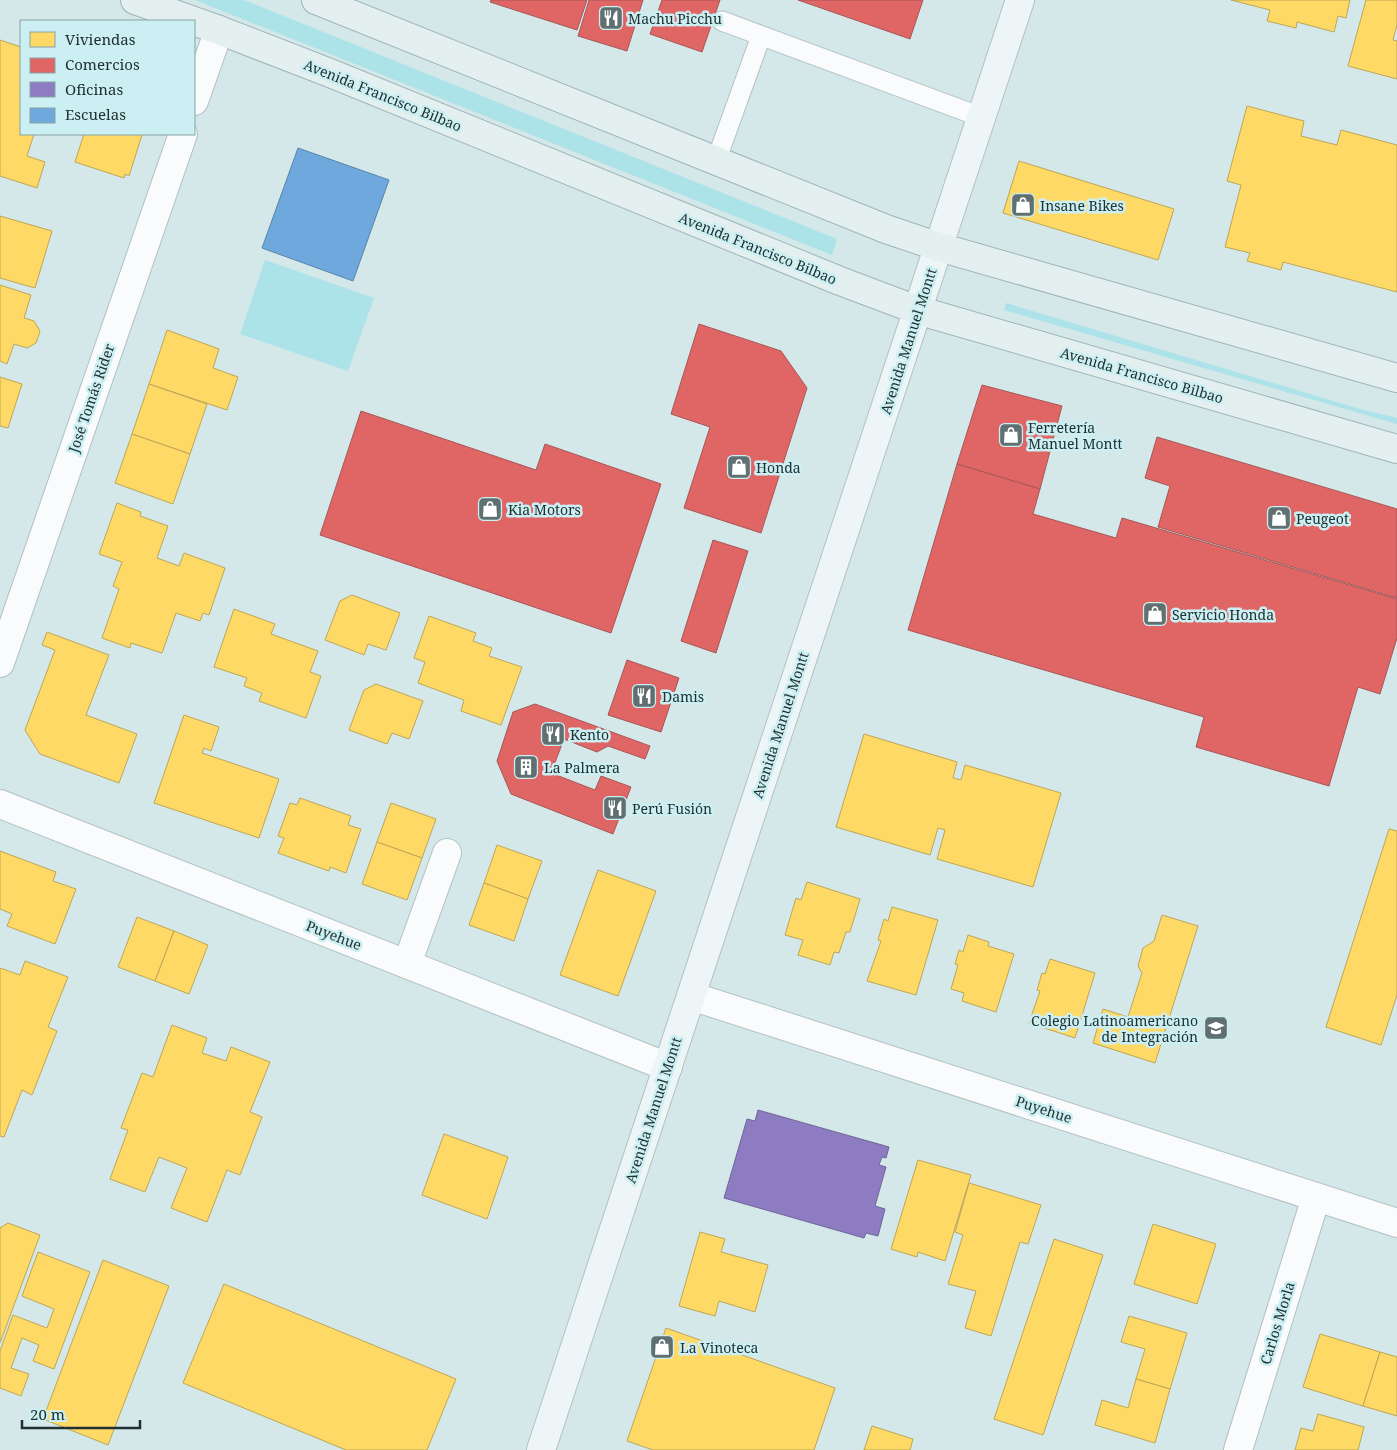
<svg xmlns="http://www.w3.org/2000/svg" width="1397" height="1450" font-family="'Noto Serif',serif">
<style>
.green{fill:#ace3e8}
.homes{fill:#ffd966;stroke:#bda656}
.shops{fill:#e06666;stroke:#a75656}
.offices{fill:#8e7cc3;stroke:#6e6597}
.schools{fill:#6fa8dc;stroke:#5884a9}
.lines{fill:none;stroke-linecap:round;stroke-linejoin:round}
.lane-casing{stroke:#b2c1c3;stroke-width:21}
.street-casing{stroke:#b2c1c3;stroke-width:30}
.secondary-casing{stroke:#b2c1c3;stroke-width:30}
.primary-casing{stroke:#9fb5b7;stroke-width:30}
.lane{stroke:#f9fbfc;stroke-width:19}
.street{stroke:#f9fbfc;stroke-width:28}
.secondary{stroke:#eef5f6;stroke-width:28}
.primary{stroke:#e4eff0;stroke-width:28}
.labels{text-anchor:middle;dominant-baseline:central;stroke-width:5;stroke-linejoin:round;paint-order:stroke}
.poi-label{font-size:14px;fill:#223031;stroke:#cbeff2;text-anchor:start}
.street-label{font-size:14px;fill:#223031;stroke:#cbeff2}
</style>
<rect width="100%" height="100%" fill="#d4e7e9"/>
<g class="green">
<path d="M 195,0 L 244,0 L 837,239 L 832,255 Z"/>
<path d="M 265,260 L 374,298 L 348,371 L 240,334 Z"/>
<path d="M 1006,303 L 1360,409 L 1397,418 L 1397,424 L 1004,310 Z"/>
</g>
<g class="homes">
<path d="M 1231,0 L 1350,0 L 1346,18 L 1338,16 L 1334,32 L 1297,22 L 1296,28 L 1267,21 L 1270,10 Z"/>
<path d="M 1366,0 L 1397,0 L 1397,25 L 1393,40 L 1397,41 L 1397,79 L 1348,66 Z"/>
<path d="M 0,40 L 21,47 L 21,134 L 34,134 L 27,156 L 45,162 L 37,188 L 0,176 Z"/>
<path d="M 1247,106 L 1304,121 L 1301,136 L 1337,145 L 1341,130 L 1397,145 L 1397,292 L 1283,262 L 1281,270 L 1247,261 L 1250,253 L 1225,247 L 1241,185 L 1227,181 Z"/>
<path d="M 84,134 L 138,134 L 142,135 L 129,176 L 125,174 L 124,178 L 75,162 Z"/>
<path d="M 1019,161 L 1174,209 L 1158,260 L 1003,213 Z"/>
<path d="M 0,216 L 52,231 L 35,288 L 0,278 Z"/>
<path d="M 0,285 L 31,295 L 24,318 L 34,321 L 40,331 L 36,343 L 27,348 L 14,344 L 7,364 L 0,361 Z"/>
<path d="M 167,330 L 219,349 L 213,368 L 238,377 L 227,410 L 149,384 Z"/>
<path d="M 0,377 L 22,384 L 8,428 L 0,426 Z"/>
<path d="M 149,384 L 207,404 L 190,454 L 132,434 Z"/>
<path d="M 132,434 L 190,454 L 173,504 L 115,483 Z"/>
<path d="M 117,503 L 141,512 L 140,516 L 168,526 L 157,558 L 179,566 L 184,553 L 225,568 L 209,615 L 203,613 L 200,621 L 176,613 L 162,653 L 131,643 L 130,648 L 102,638 L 119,589 L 113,586 L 122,562 L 99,554 Z"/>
<path d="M 352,595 L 400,613 L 386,650 L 368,644 L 364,655 L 325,640 L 340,601 Z"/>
<path d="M 234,609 L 275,624 L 271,634 L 318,651 L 310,672 L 321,676 L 306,718 L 259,701 L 262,693 L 244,686 L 247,678 L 214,667 Z"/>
<path d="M 429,616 L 476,633 L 473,641 L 492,648 L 489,656 L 522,667 L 501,725 L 461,711 L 464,700 L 418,683 L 425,662 L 414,658 Z"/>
<path d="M 47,632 L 109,655 L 86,715 L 137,734 L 119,783 L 40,754 L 25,730 L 55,650 L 42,645 Z"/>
<path d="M 376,684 L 423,701 L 409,739 L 392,733 L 387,744 L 349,730 L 364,690 Z"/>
<path d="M 184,715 L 219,727 L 211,751 L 204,748 L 202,753 L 279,779 L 259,838 L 154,803 Z"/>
<path d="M 864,734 L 957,762 L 953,778 L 961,780 L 965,765 L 1061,793 L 1033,887 L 937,859 L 945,830 L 938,828 L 930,855 L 836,827 Z"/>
<path d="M 300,798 L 351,816 L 348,825 L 361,829 L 346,873 L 330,867 L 329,871 L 278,853 L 284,838 L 278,836 L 290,803 L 297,805 Z"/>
<path d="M 391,803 L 436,819 L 422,858 L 377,842 Z"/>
<path d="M 1389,829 L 1397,831 L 1397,995 L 1381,1045 L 1326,1027 Z"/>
<path d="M 377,842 L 422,858 L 407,900 L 362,884 Z"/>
<path d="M 497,845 L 542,861 L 528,899 L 484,883 Z"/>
<path d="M 0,851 L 56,872 L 53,881 L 76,889 L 55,944 L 7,926 L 12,914 L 0,909 Z"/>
<path d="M 598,870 L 656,891 L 618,996 L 560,975 Z"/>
<path d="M 807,882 L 860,899 L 850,932 L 846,932 L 839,953 L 834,952 L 830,965 L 798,955 L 803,940 L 785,935 L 796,898 L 801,900 Z"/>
<path d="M 484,883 L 528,899 L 514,941 L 469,925 Z"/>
<path d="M 892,907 L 938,920 L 916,995 L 867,981 L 881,941 L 878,940 L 884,919 L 888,921 Z"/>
<path d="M 1162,915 L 1198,926 L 1155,1063 L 1093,1043 L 1103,1009 L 1128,1017 L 1142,973 L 1138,966 L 1143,948 L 1154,941 Z"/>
<path d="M 137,917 L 174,931 L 155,981 L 118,967 Z"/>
<path d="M 174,931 L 208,945 L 189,994 L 155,981 Z"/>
<path d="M 968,935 L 989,942 L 988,946 L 1014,954 L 996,1012 L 962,1001 L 964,993 L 951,989 L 958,965 L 955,964 L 959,950 L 963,952 Z"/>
<path d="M 1050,959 L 1095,973 L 1075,1038 L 1029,1023 L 1040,991 L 1037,990 L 1042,973 L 1045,974 Z"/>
<path d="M 25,961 L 68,977 L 48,1027 L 57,1031 L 32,1095 L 22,1090 L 4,1137 L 0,1136 L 0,968 L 20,975 Z"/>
<path d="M 172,1025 L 207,1038 L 202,1053 L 226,1061 L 231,1047 L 270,1062 L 250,1112 L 262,1117 L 240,1175 L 227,1170 L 207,1222 L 171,1208 L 187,1168 L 159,1157 L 145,1192 L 110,1179 L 128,1130 L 121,1128 L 142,1073 L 153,1077 Z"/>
<path d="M 444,1134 L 508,1157 L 487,1219 L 422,1195 Z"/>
<path d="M 918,1160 L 971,1175 L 945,1261 L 918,1252 L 917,1257 L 891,1249 Z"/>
<path d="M 969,1183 L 1041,1205 L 1028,1244 L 1020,1242 L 991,1336 L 965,1328 L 976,1291 L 948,1284 L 963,1235 L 955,1232 Z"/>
<path d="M 8,1223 L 40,1235 L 0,1343 L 0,1228 Z"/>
<path d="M 1153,1224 L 1216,1244 L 1197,1304 L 1134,1284 Z"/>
<path d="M 700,1232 L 725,1239 L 721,1252 L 768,1265 L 755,1312 L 719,1301 L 715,1316 L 679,1306 Z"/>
<path d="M 1054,1239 L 1103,1255 L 1043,1435 L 994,1419 Z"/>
<path d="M 38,1252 L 90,1272 L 54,1369 L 33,1361 L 39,1345 L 22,1338 L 11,1368 L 29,1374 L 21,1396 L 0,1388 L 0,1351 L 13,1315 L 47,1328 L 54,1309 L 22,1296 Z"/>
<path d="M 103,1260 L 169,1286 L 108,1445 L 43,1419 Z"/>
<path d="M 224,1284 L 456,1379 L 427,1450 L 346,1450 L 183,1383 Z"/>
<path d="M 1129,1316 L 1187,1333 L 1170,1389 L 1136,1379 L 1145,1349 L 1121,1342 Z"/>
<path d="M 666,1328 L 835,1388 L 814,1450 L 653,1450 L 627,1441 Z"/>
<path d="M 1320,1334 L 1380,1352 L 1363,1406 L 1303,1387 Z"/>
<path d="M 1380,1352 L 1397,1357 L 1397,1416 L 1363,1406 Z"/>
<path d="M 1136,1379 L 1170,1389 L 1155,1443 L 1095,1425 L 1102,1400 L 1128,1408 Z"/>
<path d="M 1318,1414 L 1364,1427 L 1358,1450 L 1295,1450 L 1301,1428 L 1313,1431 Z"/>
<path d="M 872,1426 L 913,1439 L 910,1450 L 864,1450 Z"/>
</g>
<g class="shops">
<path d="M 491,0 L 587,0 L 577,30 L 490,2 Z"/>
<path d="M 589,0 L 643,0 L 627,51 L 578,36 Z"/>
<path d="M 662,0 L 720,0 L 702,52 L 650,34 Z"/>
<path d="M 798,0 L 923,0 L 910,39 Z"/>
<path d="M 699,324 L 781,351 L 807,388 L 761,533 L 684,508 L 710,427 L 671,414 Z"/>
<path d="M 982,385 L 1062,406 L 1040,489 L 957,464 Z"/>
<path d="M 361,411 L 536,470 L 545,444 L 661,484 L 611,633 L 320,535 Z"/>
<path d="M 1157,437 L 1397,509 L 1397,598 L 1158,527 L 1170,486 L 1145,478 Z"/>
<path d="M 957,464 L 1040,489 L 1033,514 L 1116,538 L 1122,518 L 1397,599 L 1397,638 L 1380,694 L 1358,687 L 1329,786 L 1196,747 L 1204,717 L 908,630 Z"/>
<path d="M 713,540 L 748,551 L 716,653 L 681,641 Z"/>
<path d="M 627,660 L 679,678 L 661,732 L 608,715 Z"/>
<path d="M 535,704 L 650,746 L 645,759 L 608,746 L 597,752 L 564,739 L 551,773 L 595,790 L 601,776 L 631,787 L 613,834 L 511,794 L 497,761 L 513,712 Z"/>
</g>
<path class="offices" d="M 758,1110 L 889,1147 L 886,1158 L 882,1157 L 879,1165 L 886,1167 L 875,1206 L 885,1209 L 878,1236 L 866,1233 L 864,1238 L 724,1198 L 747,1119 L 755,1121 Z"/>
<path class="schools" d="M 298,148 L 389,180 L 353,281 L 262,248 Z"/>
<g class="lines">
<defs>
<g id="lane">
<path d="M 722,21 L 981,117"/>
<path d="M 716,161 L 761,36"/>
</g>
<g id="street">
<path d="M 194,101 L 219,30"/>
<path d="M 0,663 L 183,134"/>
<path d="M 0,804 L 668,1067"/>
<path d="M 407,964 L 447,853"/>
<path d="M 691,996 L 1397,1223"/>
<path d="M 1238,1450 L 1316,1197"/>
</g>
<path id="secondary" d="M 541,1450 L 1020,0"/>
<g id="primary">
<path d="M 135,0 L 219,30 L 330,73 L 840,281 L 917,310 L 1397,449"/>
<path d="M 316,0 L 886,229 L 939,247 L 1397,378"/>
</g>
</defs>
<use href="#lane" class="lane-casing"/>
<use href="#street" class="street-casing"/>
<use href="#secondary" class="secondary-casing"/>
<use href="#primary" class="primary-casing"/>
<use href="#lane" class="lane"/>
<use href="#street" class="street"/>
<use href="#secondary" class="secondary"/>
<use href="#primary" class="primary"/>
</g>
<defs>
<symbol id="restaurant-square" viewBox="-11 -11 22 22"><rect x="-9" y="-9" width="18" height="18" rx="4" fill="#607071" stroke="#cbeff2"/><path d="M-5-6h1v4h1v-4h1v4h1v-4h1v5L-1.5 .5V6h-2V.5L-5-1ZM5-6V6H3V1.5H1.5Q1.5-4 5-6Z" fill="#fff"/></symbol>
<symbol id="shop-square" viewBox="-11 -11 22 22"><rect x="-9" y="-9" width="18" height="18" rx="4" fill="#607071" stroke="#cbeff2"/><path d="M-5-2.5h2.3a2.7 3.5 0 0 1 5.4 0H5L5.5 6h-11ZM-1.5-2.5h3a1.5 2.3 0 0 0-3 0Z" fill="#fff"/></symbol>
<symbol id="building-square" viewBox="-11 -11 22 22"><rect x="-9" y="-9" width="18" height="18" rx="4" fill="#607071" stroke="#cbeff2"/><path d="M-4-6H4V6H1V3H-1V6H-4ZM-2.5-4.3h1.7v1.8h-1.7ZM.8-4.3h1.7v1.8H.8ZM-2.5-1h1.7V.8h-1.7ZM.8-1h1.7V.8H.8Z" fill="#fff"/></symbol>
<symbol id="school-square" viewBox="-11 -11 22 22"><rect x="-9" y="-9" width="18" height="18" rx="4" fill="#607071" stroke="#cbeff2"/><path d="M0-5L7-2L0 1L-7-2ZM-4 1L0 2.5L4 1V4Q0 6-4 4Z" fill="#fff"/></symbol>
</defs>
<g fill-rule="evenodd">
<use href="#restaurant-square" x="597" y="4" width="28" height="28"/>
<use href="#shop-square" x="1009" y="191" width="28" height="28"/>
<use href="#shop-square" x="997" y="421" width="28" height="28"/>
<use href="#shop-square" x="725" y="453" width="28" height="28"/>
<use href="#shop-square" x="476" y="495" width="28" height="28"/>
<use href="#shop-square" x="1265" y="504" width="28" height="28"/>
<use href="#shop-square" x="1141" y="600" width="28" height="28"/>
<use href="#restaurant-square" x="630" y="682" width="28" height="28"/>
<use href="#restaurant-square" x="539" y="720" width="28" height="28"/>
<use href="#building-square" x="512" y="753" width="28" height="28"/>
<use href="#restaurant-square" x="601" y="794" width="28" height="28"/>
<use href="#school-square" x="1202" y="1014" width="28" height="28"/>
<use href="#shop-square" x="648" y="1333" width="28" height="28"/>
</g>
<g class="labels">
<g class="poi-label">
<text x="628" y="18">Machu Picchu</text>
<text x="1040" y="205">Insane Bikes</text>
<text x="1028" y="427">Ferretería<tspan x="1028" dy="16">Manuel Montt</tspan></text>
<text x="756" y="467">Honda</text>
<text x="508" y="509">Kia Motors</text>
<text x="1296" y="518">Peugeot</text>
<text x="1172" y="614">Servicio Honda</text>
<text x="662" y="696">Damis</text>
<text x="570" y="734">Kento</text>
<text x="544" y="767">La Palmera</text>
<text x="632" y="808">Perú Fusión</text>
<text x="1198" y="1020" text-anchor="end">Colegio Latinoamericano<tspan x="1198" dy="16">de Integración</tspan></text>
<text x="680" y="1347">La Vinoteca</text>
</g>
<g class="street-label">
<text transform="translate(383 95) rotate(22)">Avenida Francisco Bilbao</text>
<text transform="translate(758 248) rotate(22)">Avenida Francisco Bilbao</text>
<text transform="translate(908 341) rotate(-72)">Avenida Manuel Montt</text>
<text transform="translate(1142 375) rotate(16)">Avenida Francisco Bilbao</text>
<text transform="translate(91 398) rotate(-71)">José Tomás Rider</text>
<text transform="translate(780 725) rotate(-72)">Avenida Manuel Montt</text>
<text transform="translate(334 935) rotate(21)">Puyehue</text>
<text transform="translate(1044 1109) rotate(18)">Puyehue</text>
<text transform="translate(653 1110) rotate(-72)">Avenida Manuel Montt</text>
<text transform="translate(1277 1323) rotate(-73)">Carlos Morla</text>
</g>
</g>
<rect x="20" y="20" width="175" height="115" fill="#cbeff2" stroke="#87a3a5"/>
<rect x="30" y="32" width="25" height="15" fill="#ffd966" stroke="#87a3a5"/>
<text x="65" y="45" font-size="15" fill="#223031">Viviendas</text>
<rect x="30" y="58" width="25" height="15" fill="#e06666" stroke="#87a3a5"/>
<text x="65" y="70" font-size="15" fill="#223031">Comercios</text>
<rect x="30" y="82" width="25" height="15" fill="#8e7cc3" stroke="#87a3a5"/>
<text x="65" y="95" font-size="15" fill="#223031">Oficinas</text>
<rect x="30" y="108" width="25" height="15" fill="#6fa8dc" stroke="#87a3a5"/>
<text x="65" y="120" font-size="15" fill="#223031">Escuelas</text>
<path d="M22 1420v8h118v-8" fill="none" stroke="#223031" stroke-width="2.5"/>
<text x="30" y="1420" font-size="15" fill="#223031" stroke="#cbeff2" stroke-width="4" paint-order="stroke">20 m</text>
</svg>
